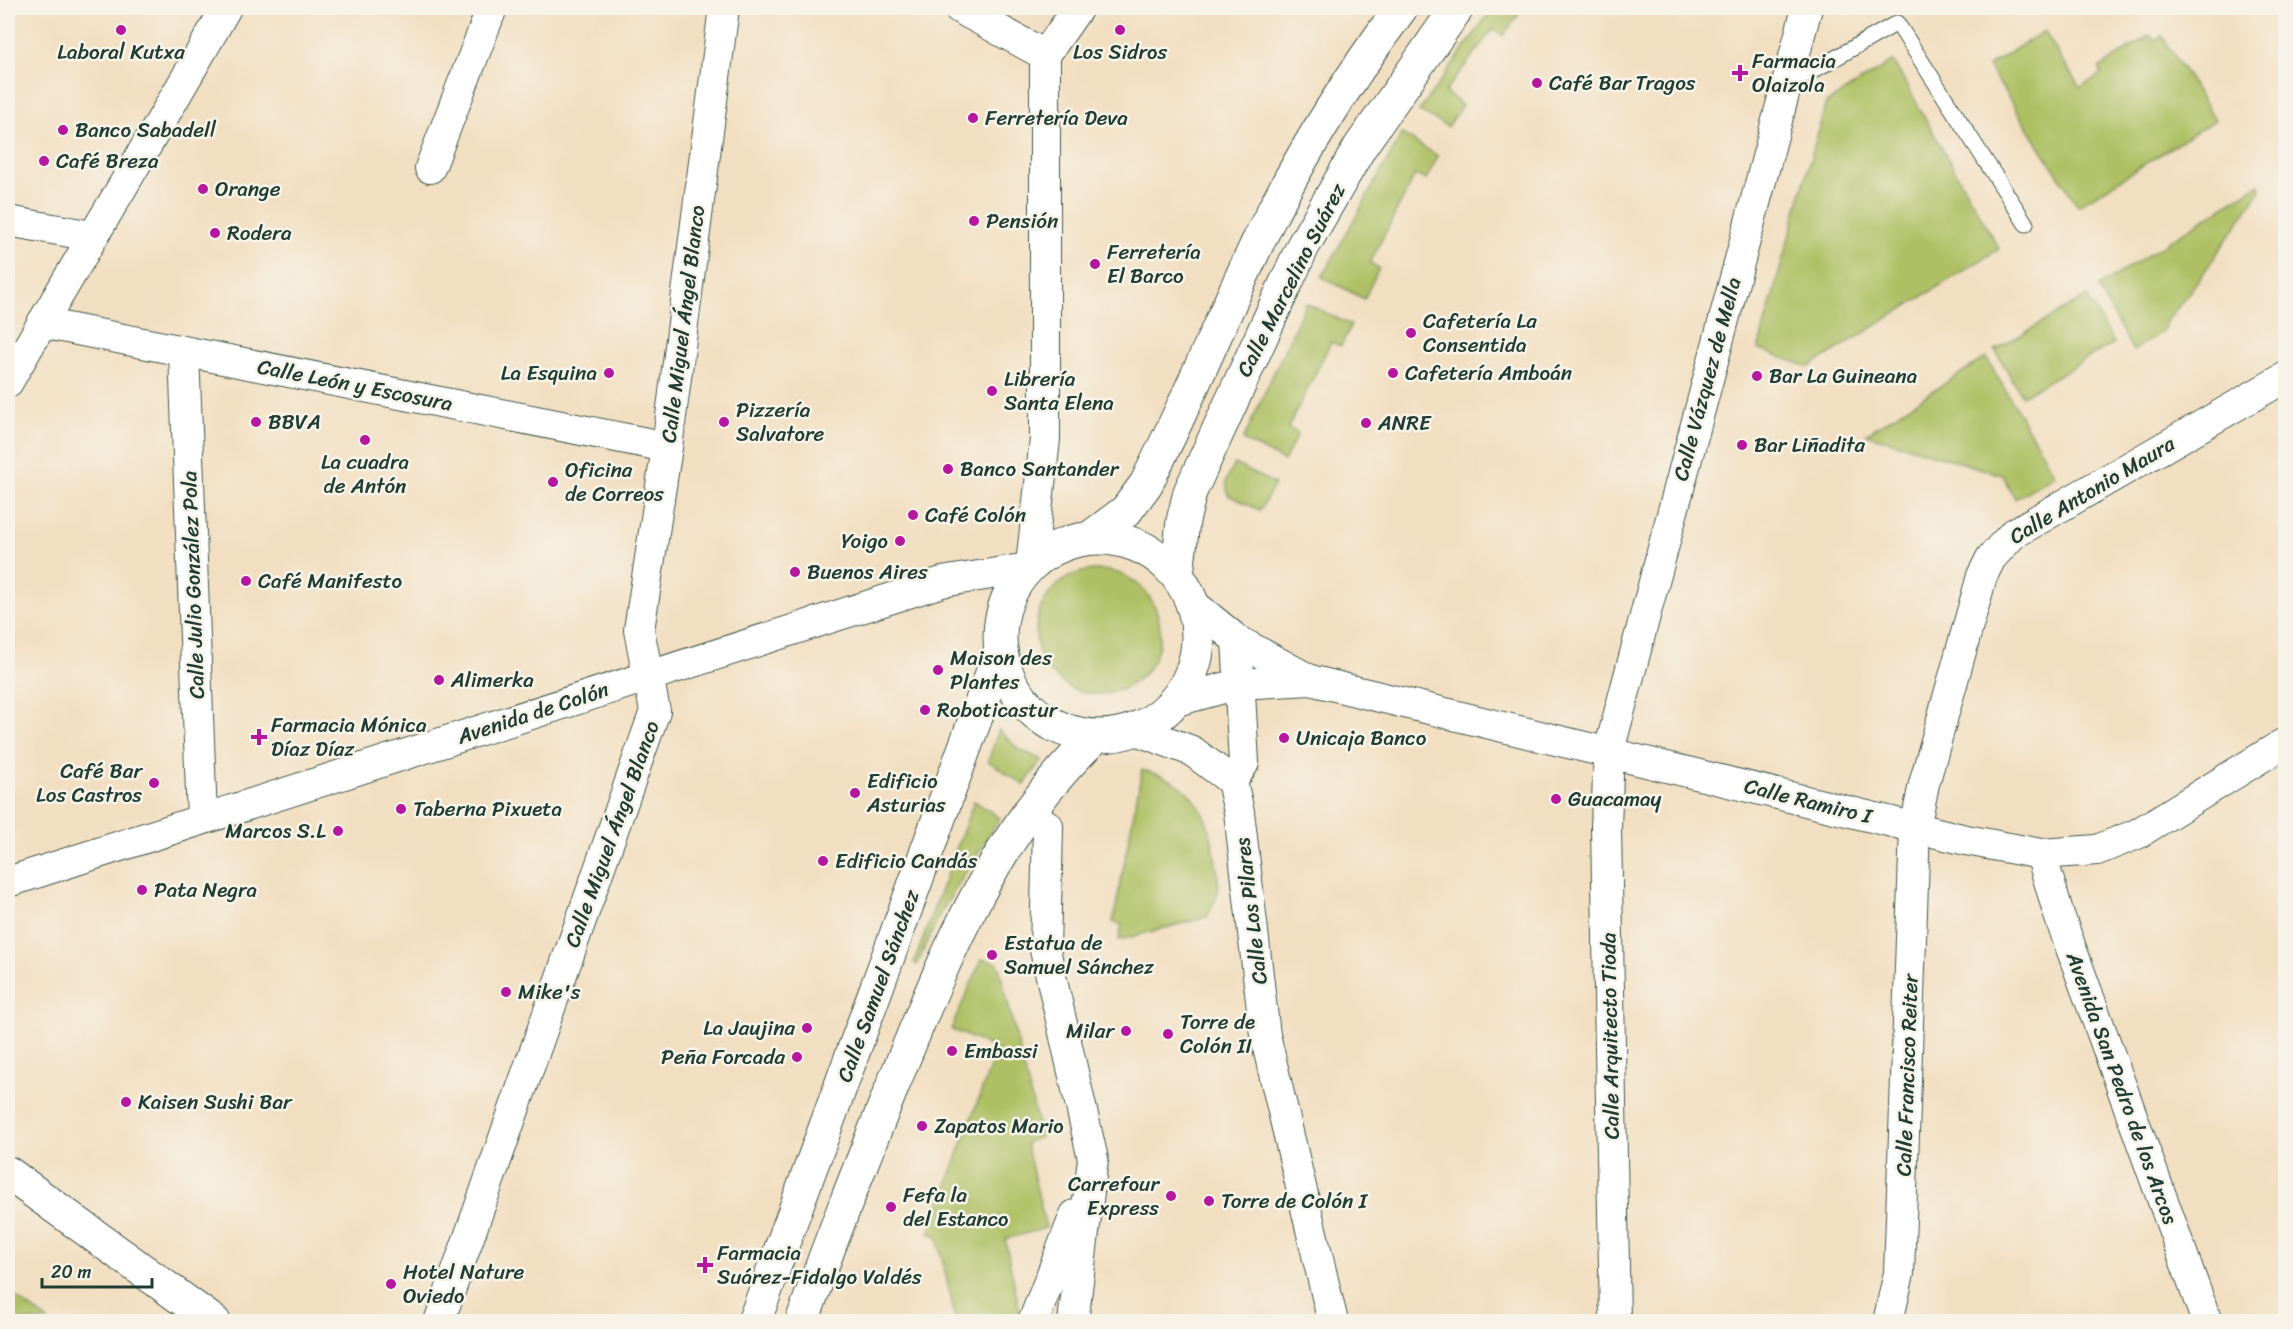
<svg xmlns="http://www.w3.org/2000/svg" width="2293" height="1329" font-family="Sriracha,sans-serif">
<style>
.green{fill:#aec063;stroke:#667e4c;stroke-width:1.5}
.lines{fill:none;stroke-linecap:round;stroke-linejoin:round}
.lane-casing{stroke:#3f5549;stroke-width:17}
.street-casing{stroke:#3f5549;stroke-width:32}
.secondary-casing{stroke:#3f5549;stroke-width:35}
.highway-casing{stroke:#3f5549;stroke-width:35}
.lane{stroke:#fff;stroke-width:15}
.street{stroke:#fff;stroke-width:30}
.secondary{stroke:#fff;stroke-width:33}
.highway{stroke:#fff;stroke-width:33}
.poi-dot{fill:#b5179e;stroke:#f7f3e8;stroke-width:2}
.labels{text-anchor:middle;dominant-baseline:central;stroke-width:5;stroke-linejoin:round;paint-order:stroke}
.poi-label{font-size:21px;fill:#1f3d34;stroke:#f7f3e8;text-anchor:start}
.street-label{font-size:21px;fill:#1f3d34;stroke:#f7f3e8}
</style>
<rect width="100%" height="100%" fill="#f7f3e8"/>
<filter id="ink" filterUnits="userSpaceOnUse"><feTurbulence type="fractalNoise" baseFrequency=".0167" numOctaves="2"/><feDisplacementMap in="SourceGraphic" scale="12" xChannelSelector="R" yChannelSelector="G"/><feConvolveMatrix kernelMatrix="1 2 1 2 8 2 1 2 1" color-interpolation-filters="sRGB"/></filter>
<filter id="wash" filterUnits="userSpaceOnUse"><feTurbulence type="fractalNoise" baseFrequency=".008" numOctaves="4" result="noise"/><feDisplacementMap in="SourceGraphic" scale="24" xChannelSelector="R" yChannelSelector="G"/><feGaussianBlur stdDeviation="1.35" result="paint"/><feColorMatrix in="noise" values="0 0 0 0 0 0 0 0 0 0 0 0 0 0 0 0 0 1.4 0 .05"/><feComposite in="paint" operator="in"/></filter>
<g filter="url(#wash)">
<rect width="100%" height="100%" fill="#f2dec0"/>
<g class="green">
<path d="M 1493,8 L 1510,8 L 1519,14 L 1503,36 L 1493,29 L 1445,92 L 1462,105 L 1448,127 L 1419,111 Z"/>
<path d="M 2044,31 L 2080,88 L 2102,73 L 2099,68 L 2150,35 L 2155,40 L 2162,36 L 2215,120 L 2078,206 L 1988,66 Z"/>
<path d="M 1893,61 L 1999,249 L 1809,367 L 1758,349 L 1826,103 Z"/>
<path d="M 1402,134 L 1438,156 L 1426,180 L 1415,175 L 1370,263 L 1379,268 L 1364,299 L 1322,277 Z"/>
<path d="M 2259,184 L 2261,190 C 2229,234 2201,281 2165,323 L 2164,330 L 2133,351 L 2098,287 Z"/>
<path d="M 2087,296 L 2114,343 L 2022,396 L 1995,350 Z"/>
<path d="M 1306,303 L 1351,325 L 1341,346 L 1331,342 L 1288,428 L 1298,433 L 1284,461 L 1243,440 Z"/>
<path d="M 1986,357 L 2055,475 L 2015,499 L 2002,475 L 1866,434 Z"/>
<path d="M 1235,464 L 1275,484 L 1260,510 L 1228,495 L 1226,481 Z"/>
<circle cx="1098" cy="632" r="62"/>
<path d="M 999,730 L 1018,749 L 1042,760 L 1024,785 L 988,761 Z"/>
<path d="M 1142,770 C 1194,781 1210,814 1216,863 C 1217,872 1220,883 1218,891 C 1217,899 1211,909 1207,917 L 1119,940 L 1122,925 L 1113,922 Z"/>
<path d="M 974,801 L 1000,818 L 941,912 L 917,965 L 914,963 Z"/>
<path d="M 982,959 L 998,963 L 1041,1137 L 1026,1143 L 1046,1228 L 1005,1239 L 1020,1313 L 1017,1321 L 956,1321 L 937,1236 L 929,1233 L 997,1049 L 951,1029 Z"/>
<path d="M 8,1292 L 43,1317 L 48,1321 L 8,1321 Z"/>
</g>
</g>
<g filter="url(#ink)">
<g class="lines">
<defs>
<path id="lane" d="M 1786,86 L 1897,23 L 2026,224"/>
<g id="street">
<path d="M 959,8 L 1045,55"/>
<path d="M 430,168 L 492,8"/>
<path d="M 8,221 L 92,236"/>
<path d="M 42,323 L 667,447"/>
<path d="M 184,352 L 202,819"/>
<path d="M 8,382 C 80,257 155,134 226,8"/>
<path d="M 1031,565 L 1045,439 L 1045,55 L 1078,8"/>
<path d="M 1193,604 L 1237,640 L 1310,680"/>
<path d="M 1176,701 L 1238,684 L 1310,680 L 1966,840 L 2041,854 L 2097,850 L 2137,834 L 2286,742"/>
<path d="M 1136,730 L 1192,751 L 1232,781 L 1239,812 L 1265,1035 L 1333,1322"/>
<path d="M 1232,781 L 1244,763 L 1237,640"/>
<path d="M 1027,812 L 1048,826 L 1045,950 L 1093,1159 L 1073,1322"/>
<path d="M 2041,854 L 2059,915 L 2207,1322"/>
<path d="M 8,882 L 942,582 L 1028,568"/>
<path d="M 439,1322 L 655,711 L 639,630 L 667,447 L 724,8"/>
<path d="M 1033,1322 L 1075,1215"/>
<path d="M 1615,1322 L 1606,827 L 1609,751 L 1807,8"/>
<path d="M 1888,1322 L 1899,1273 L 1915,828 L 1924,784 L 1982,576 L 1991,558 L 2013,534 L 2286,377"/>
</g>
<g id="secondary">
<path d="M 1090,538 L 1126,511 L 1146,484 C 1186,405 1219,324 1257,244 C 1296,162 1347,81 1401,8"/>
<circle cx="1099" cy="637" r="99"/>
<path d="M 1177,575 L 1183,521 L 1190,492 L 1303,246 L 1360,147 L 1457,8"/>
<path d="M 754,1322 L 1001,649"/>
<path d="M 802,1322 C 831,1238 864,1157 897,1075 C 947,952 996,830 1095,737"/>
</g>
<path id="highway" d="M 8,1173 L 214,1322"/>
</defs>
<use href="#lane" class="lane-casing"/>
<use href="#street" class="street-casing"/>
<use href="#secondary" class="secondary-casing"/>
<use href="#highway" class="highway-casing"/>
<use href="#lane" class="lane"/>
<use href="#street" class="street"/>
<use href="#secondary" class="secondary"/>
<use href="#highway" class="highway"/>
</g>
</g>
<g class="poi-dot">
<circle cx="121" cy="30" r="6"/>
<circle cx="1120" cy="30" r="6"/>
<path d="M1737 64h6v6h6v6h-6v6h-6v-6h-6v-6h6z"/>
<circle cx="1537" cy="83" r="6"/>
<circle cx="973" cy="118" r="6"/>
<circle cx="63" cy="130" r="6"/>
<circle cx="44" cy="161" r="6"/>
<circle cx="203" cy="189" r="6"/>
<circle cx="974" cy="221" r="6"/>
<circle cx="215" cy="233" r="6"/>
<circle cx="1095" cy="264" r="6"/>
<circle cx="1411" cy="333" r="6"/>
<circle cx="609" cy="373" r="6"/>
<circle cx="1393" cy="373" r="6"/>
<circle cx="1757" cy="376" r="6"/>
<circle cx="992" cy="391" r="6"/>
<circle cx="256" cy="422" r="6"/>
<circle cx="724" cy="422" r="6"/>
<circle cx="1366" cy="423" r="6"/>
<circle cx="365" cy="440" r="6"/>
<circle cx="1742" cy="445" r="6"/>
<circle cx="948" cy="469" r="6"/>
<circle cx="553" cy="482" r="6"/>
<circle cx="913" cy="515" r="6"/>
<circle cx="900" cy="541" r="6"/>
<circle cx="795" cy="572" r="6"/>
<circle cx="246" cy="581" r="6"/>
<circle cx="938" cy="670" r="6"/>
<circle cx="439" cy="680" r="6"/>
<circle cx="925" cy="710" r="6"/>
<path d="M256 728h6v6h6v6h-6v6h-6v-6h-6v-6h6z"/>
<circle cx="1284" cy="738" r="6"/>
<circle cx="154" cy="783" r="6"/>
<circle cx="855" cy="793" r="6"/>
<circle cx="1556" cy="799" r="6"/>
<circle cx="401" cy="809" r="6"/>
<circle cx="338" cy="831" r="6"/>
<circle cx="823" cy="861" r="6"/>
<circle cx="142" cy="890" r="6"/>
<circle cx="992" cy="955" r="6"/>
<circle cx="506" cy="992" r="6"/>
<circle cx="807" cy="1028" r="6"/>
<circle cx="1126" cy="1031" r="6"/>
<circle cx="1168" cy="1034" r="6"/>
<circle cx="952" cy="1051" r="6"/>
<circle cx="797" cy="1057" r="6"/>
<circle cx="126" cy="1102" r="6"/>
<circle cx="922" cy="1126" r="6"/>
<circle cx="1171" cy="1196" r="6"/>
<circle cx="1209" cy="1201" r="6"/>
<circle cx="891" cy="1207" r="6"/>
<path d="M702 1256h6v6h6v6h-6v6h-6v-6h-6v-6h6z"/>
<circle cx="391" cy="1284" r="6"/>
</g>
<g class="labels">
<g class="poi-label">
<text x="121" y="52" text-anchor="middle">Laboral Kutxa</text>
<text x="1120" y="52" text-anchor="middle">Los Sidros</text>
<text x="1752" y="61">Farmacia<tspan x="1752" dy="24">Olaizola</tspan></text>
<text x="1549" y="83">Café Bar Tragos</text>
<text x="985" y="118">Ferretería Deva</text>
<text x="75" y="130">Banco Sabadell</text>
<text x="56" y="161">Café Breza</text>
<text x="215" y="189">Orange</text>
<text x="986" y="221">Pensión</text>
<text x="227" y="233">Rodera</text>
<text x="1107" y="252">Ferretería<tspan x="1107" dy="24">El Barco</tspan></text>
<text x="1423" y="321">Cafetería La<tspan x="1423" dy="24">Consentida</tspan></text>
<text x="597" y="373" text-anchor="end">La Esquina</text>
<text x="1405" y="373">Cafetería Amboán</text>
<text x="1769" y="376">Bar La Guineana</text>
<text x="1004" y="379">Librería<tspan x="1004" dy="24">Santa Elena</tspan></text>
<text x="736" y="410">Pizzería<tspan x="736" dy="24">Salvatore</tspan></text>
<text x="268" y="422">BBVA</text>
<text x="1378" y="423">ANRE</text>
<text x="1754" y="445">Bar Liñadita</text>
<text x="365" y="462" text-anchor="middle">La cuadra<tspan x="365" dy="24">de Antón</tspan></text>
<text x="960" y="469">Banco Santander</text>
<text x="565" y="470">Oficina<tspan x="565" dy="24">de Correos</tspan></text>
<text x="925" y="515">Café Colón</text>
<text x="888" y="541" text-anchor="end">Yoigo</text>
<text x="807" y="572">Buenos Aires</text>
<text x="258" y="581">Café Manifesto</text>
<text x="950" y="658">Maison des<tspan x="950" dy="24">Plantes</tspan></text>
<text x="451" y="680">Alimerka</text>
<text x="937" y="710">Roboticastur</text>
<text x="271" y="725">Farmacia Mónica<tspan x="271" dy="24">Díaz Díaz</tspan></text>
<text x="1296" y="738">Unicaja Banco</text>
<text x="142" y="771" text-anchor="end">Café Bar<tspan x="142" dy="24">Los Castros</tspan></text>
<text x="867" y="781">Edificio<tspan x="867" dy="24">Asturias</tspan></text>
<text x="1568" y="799">Guacamay</text>
<text x="413" y="809">Taberna Pixueta</text>
<text x="326" y="831" text-anchor="end">Marcos S.L</text>
<text x="835" y="861">Edificio Candás</text>
<text x="154" y="890">Pata Negra</text>
<text x="1004" y="943">Estatua de<tspan x="1004" dy="24">Samuel Sánchez</tspan></text>
<text x="518" y="992">Mike's</text>
<text x="1180" y="1022">Torre de<tspan x="1180" dy="24">Colón II</tspan></text>
<text x="795" y="1028" text-anchor="end">La Jaujina</text>
<text x="1114" y="1031" text-anchor="end">Milar</text>
<text x="964" y="1051">Embassi</text>
<text x="785" y="1057" text-anchor="end">Peña Forcada</text>
<text x="138" y="1102">Kaisen Sushi Bar</text>
<text x="934" y="1126">Zapatos Mario</text>
<text x="1159" y="1184" text-anchor="end">Carrefour<tspan x="1159" dy="24">Express</tspan></text>
<text x="903" y="1195">Fefa la<tspan x="903" dy="24">del Estanco</tspan></text>
<text x="1221" y="1201">Torre de Colón I</text>
<text x="717" y="1253">Farmacia<tspan x="717" dy="24">Suárez-Fidalgo Valdés</tspan></text>
<text x="403" y="1272">Hotel Nature<tspan x="403" dy="24">Oviedo</tspan></text>
</g>
<g class="street-label">
<text transform="translate(1291 280) rotate(-63)">Calle Marcelino Suárez</text>
<text transform="translate(683 324) rotate(-83)">Calle Miguel Ángel Blanco</text>
<text transform="translate(1707 379) rotate(-75)">Calle Vázquez de Mella</text>
<text transform="translate(355 385) rotate(11)">Calle León y Escosura</text>
<text transform="translate(2092 490) rotate(-31)">Calle Antonio Maura</text>
<text transform="translate(193 585) rotate(-92)">Calle Julio González Pola</text>
<text transform="translate(533 713) rotate(-18)">Avenida de Colón</text>
<text transform="translate(1808 801) rotate(14)">Calle Ramiro I</text>
<text transform="translate(612 834) rotate(-70)">Calle Miguel Ángel Blanco</text>
<text transform="translate(1251 911) rotate(-97)">Calle Los Pilares</text>
<text transform="translate(878 986) rotate(-70)">Calle Samuel Sánchez</text>
<text transform="translate(1610 1036) rotate(-91)">Calle Arquitecto Tioda</text>
<text transform="translate(1907 1075) rotate(-88)">Calle Francisco Reiter</text>
<text transform="translate(2122 1088) rotate(70)">Avenida San Pedro de los Arcos</text>
</g>
</g>
<rect width="2293" height="1329" fill="none" stroke="#f7f3e8" stroke-width="30"/>
<path d="M42 1278v9h110v-9" fill="none" stroke="#1f3d34" stroke-width="3"/>
<text x="51" y="1278" font-size="18" fill="#1f3d34" stroke="#f7f3e8" stroke-width="4.5" paint-order="stroke">20 m</text>
</svg>
